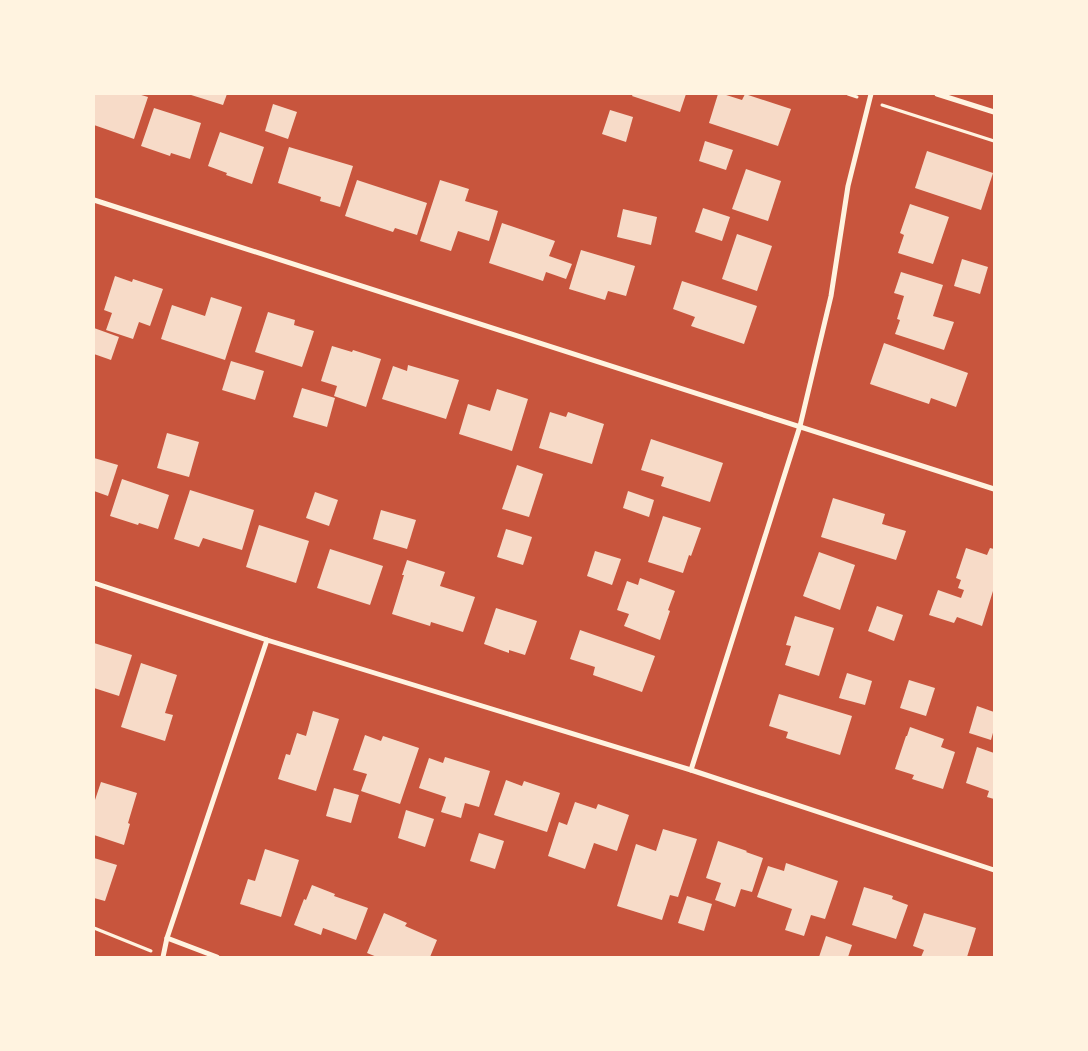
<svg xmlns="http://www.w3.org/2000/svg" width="1088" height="1051" font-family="Rubik,sans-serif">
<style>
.building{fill:#f7dbc8}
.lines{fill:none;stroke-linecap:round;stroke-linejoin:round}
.path{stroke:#fff3e0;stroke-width:3}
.minor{stroke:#fff3e0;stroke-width:5}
</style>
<rect width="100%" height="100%" fill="#c8553d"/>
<g class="building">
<path d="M 94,94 L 138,94 L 148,97 L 134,139 L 94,125 Z"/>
<path d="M 188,94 L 227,94 L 223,105 Z"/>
<path d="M 633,94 L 686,94 L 680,112 L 632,96 Z"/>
<path d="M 718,94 L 723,94 L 742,100 L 745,94 L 791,109 L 778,146 L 709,123 Z"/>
<path d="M 273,104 L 297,112 L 288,139 L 265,131 Z"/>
<path d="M 154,108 L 201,123 L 190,159 L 171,153 L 170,156 L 141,146 Z"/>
<path d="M 610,110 L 633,117 L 626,142 L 602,134 Z"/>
<path d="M 220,132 L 264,147 L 252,184 L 226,175 L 227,173 L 208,166 Z"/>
<path d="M 705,141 L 733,150 L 726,170 L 699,161 Z"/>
<path d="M 289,147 L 353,166 L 340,207 L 320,201 L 321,197 L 278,183 Z"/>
<path d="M 927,151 L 993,173 L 981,210 L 915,188 Z"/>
<path d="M 746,169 L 781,181 L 768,221 L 732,209 Z"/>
<path d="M 357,180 L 427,203 L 417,235 L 395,228 L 393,232 L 345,216 Z"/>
<path d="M 440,180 L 469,189 L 465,201 L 498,211 L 489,241 L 458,231 L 451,251 L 420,241 Z"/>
<path d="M 910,204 L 949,217 L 933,264 L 898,253 L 904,235 L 900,233 Z"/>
<path d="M 703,208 L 730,217 L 722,241 L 695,232 Z"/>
<path d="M 623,209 L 657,217 L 651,245 L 617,237 Z"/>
<path d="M 502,223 L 555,241 L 549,256 L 572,264 L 566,279 L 546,272 L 543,281 L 489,263 Z"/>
<path d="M 737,234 L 772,246 L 757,291 L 722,279 Z"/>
<path d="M 581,250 L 635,266 L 626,296 L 608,291 L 605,300 L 569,289 Z"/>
<path d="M 962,259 L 988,267 L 980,294 L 954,286 Z"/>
<path d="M 901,272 L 943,285 L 933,316 L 954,322 L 944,350 L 895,334 L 900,320 L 897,319 L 904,296 L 894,293 Z"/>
<path d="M 115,276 L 132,282 L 133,279 L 163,289 L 150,326 L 139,322 L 133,339 L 106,330 L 112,313 L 104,310 Z"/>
<path d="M 682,281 L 757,306 L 744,344 L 691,326 L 695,317 L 673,309 Z"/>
<path d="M 211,297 L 242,307 L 225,360 L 161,339 L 172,305 L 205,316 Z"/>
<path d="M 268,312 L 295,320 L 294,325 L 314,331 L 302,367 L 255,352 Z"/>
<path d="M 94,328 L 119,337 L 111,360 L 94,354 Z"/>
<path d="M 884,343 L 968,373 L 956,407 L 931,398 L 929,404 L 870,384 Z"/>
<path d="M 332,346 L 352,352 L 353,350 L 381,359 L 366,407 L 334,396 L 337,386 L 321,381 Z"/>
<path d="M 231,361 L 264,371 L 255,400 L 222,390 Z"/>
<path d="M 408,365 L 459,380 L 446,419 L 382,399 L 393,366 L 407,371 Z"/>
<path d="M 302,388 L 335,398 L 327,427 L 293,417 Z"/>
<path d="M 497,389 L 528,399 L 512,451 L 459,434 L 468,404 L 490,411 Z"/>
<path d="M 550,412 L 566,417 L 568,412 L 604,424 L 592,464 L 539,448 Z"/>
<path d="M 167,433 L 199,442 L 189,477 L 157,468 Z"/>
<path d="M 651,439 L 723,463 L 710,502 L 661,486 L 664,477 L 641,470 Z"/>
<path d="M 94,458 L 118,465 L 108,496 L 94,491 Z"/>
<path d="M 517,465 L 543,474 L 529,517 L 502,509 Z"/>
<path d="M 122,479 L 169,495 L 158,529 L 139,523 L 138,525 L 110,516 Z"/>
<path d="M 190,490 L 254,510 L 242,550 L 203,538 L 199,547 L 174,539 Z"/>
<path d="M 628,491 L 654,500 L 649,517 L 623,508 Z"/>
<path d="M 315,492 L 338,500 L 329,526 L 306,518 Z"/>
<path d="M 833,498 L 885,514 L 882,524 L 906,531 L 896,560 L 821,537 Z"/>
<path d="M 381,510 L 416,520 L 407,549 L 373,539 Z"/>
<path d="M 663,516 L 701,528 L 691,556 L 689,555 L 683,573 L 648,562 Z"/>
<path d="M 259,525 L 309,541 L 296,583 L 246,567 Z"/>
<path d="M 506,529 L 532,537 L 523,565 L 497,557 Z"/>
<path d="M 966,548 L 987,555 L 990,548 L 994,549 L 994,591 L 993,591 L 982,626 L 957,617 L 954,623 L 929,615 L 938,590 L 961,598 L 964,590 L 958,588 L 961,580 L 956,578 Z"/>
<path d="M 330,549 L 383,566 L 370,605 L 317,588 Z"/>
<path d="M 595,551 L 621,559 L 612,585 L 587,576 Z"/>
<path d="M 819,552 L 855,565 L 840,610 L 803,596 Z"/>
<path d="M 407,560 L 445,572 L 440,586 L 475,597 L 463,632 L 431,622 L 430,626 L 392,614 L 404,575 L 402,575 Z"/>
<path d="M 640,578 L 675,591 L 668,610 L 670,611 L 660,640 L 624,626 L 629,614 L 617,610 L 627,581 L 638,585 Z"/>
<path d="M 877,606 L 903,615 L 894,641 L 868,631 Z"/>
<path d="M 496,608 L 537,621 L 525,655 L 509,650 L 509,653 L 484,644 Z"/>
<path d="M 795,616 L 834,628 L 819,676 L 785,665 L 791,646 L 786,645 Z"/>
<path d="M 580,630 L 655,656 L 642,692 L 593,675 L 595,667 L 570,659 Z"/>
<path d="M 94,643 L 132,655 L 119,696 L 94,688 Z"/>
<path d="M 141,663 L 177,675 L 165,713 L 173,715 L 165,741 L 121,727 Z"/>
<path d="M 847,673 L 872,681 L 865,705 L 839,698 Z"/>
<path d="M 909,680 L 935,688 L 926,716 L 900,708 Z"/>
<path d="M 779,694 L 852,716 L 840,755 L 786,738 L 788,732 L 769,726 Z"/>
<path d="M 977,706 L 994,712 L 994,729 L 991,740 L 969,733 Z"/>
<path d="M 313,711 L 339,719 L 316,791 L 278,779 L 286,754 L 290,755 L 297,733 L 306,736 Z"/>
<path d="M 910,727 L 944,739 L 941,747 L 955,752 L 943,789 L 912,779 L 914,775 L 895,769 L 906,736 L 907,736 Z"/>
<path d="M 365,735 L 381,741 L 383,736 L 419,748 L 400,804 L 361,791 L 367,774 L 353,770 Z"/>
<path d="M 977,747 L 994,753 L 994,799 L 987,797 L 989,791 L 966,783 Z"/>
<path d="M 445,757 L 490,771 L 479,807 L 465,803 L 461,818 L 441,812 L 446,797 L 419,788 L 429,758 L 443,763 Z"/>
<path d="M 506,780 L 522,786 L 524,781 L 560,793 L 547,832 L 494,815 Z"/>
<path d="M 101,782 L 137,793 L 128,823 L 130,824 L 124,845 L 94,835 L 94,803 Z"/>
<path d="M 334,788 L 359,795 L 351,823 L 326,816 Z"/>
<path d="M 575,802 L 596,809 L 598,804 L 629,815 L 617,851 L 594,843 L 585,869 L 548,856 L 559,822 L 567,825 Z"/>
<path d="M 406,810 L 434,819 L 425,847 L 398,838 Z"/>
<path d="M 663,829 L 697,839 L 678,897 L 670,895 L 662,920 L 617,906 L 636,844 L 656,851 Z"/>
<path d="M 479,833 L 504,841 L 495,869 L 470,861 Z"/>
<path d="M 718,841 L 747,851 L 746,852 L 763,858 L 752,892 L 741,889 L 735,907 L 715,900 L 721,883 L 706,878 Z"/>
<path d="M 265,849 L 299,860 L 281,917 L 240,904 L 248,879 L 255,881 Z"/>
<path d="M 94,858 L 117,865 L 105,901 L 94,898 Z"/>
<path d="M 786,863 L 838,881 L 825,919 L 811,915 L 804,936 L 785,930 L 792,909 L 757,897 L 768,866 L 784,871 Z"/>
<path d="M 312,885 L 335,894 L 334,896 L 368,908 L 356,940 L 323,928 L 321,935 L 294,925 L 304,899 L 306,900 Z"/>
<path d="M 864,887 L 893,896 L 892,899 L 908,905 L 896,939 L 852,925 Z"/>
<path d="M 687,896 L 712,904 L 704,931 L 678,923 Z"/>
<path d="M 384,913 L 407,923 L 405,926 L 437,940 L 430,957 L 377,957 L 367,953 Z"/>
<path d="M 924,913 L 976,928 L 967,957 L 921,957 L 924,950 L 913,946 Z"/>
<path d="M 826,936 L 852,945 L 848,957 L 819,957 Z"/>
</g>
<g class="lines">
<g class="path">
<path d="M 848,94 L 857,97"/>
<path d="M 882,105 L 994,141"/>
<path d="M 94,928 L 151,951"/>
</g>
<g class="minor">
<path d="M 937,94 L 994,112"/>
<path d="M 94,200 L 994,489"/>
<path d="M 94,583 L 267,640 L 691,770 L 994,870"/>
<path d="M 691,770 L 800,426 L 831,296 L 848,186 L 871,94"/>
<path d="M 167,938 L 217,957"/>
<path d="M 163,957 L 167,938 L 267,640"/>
</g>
</g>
<rect width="1088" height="1051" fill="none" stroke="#fff3e0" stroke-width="190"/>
</svg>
